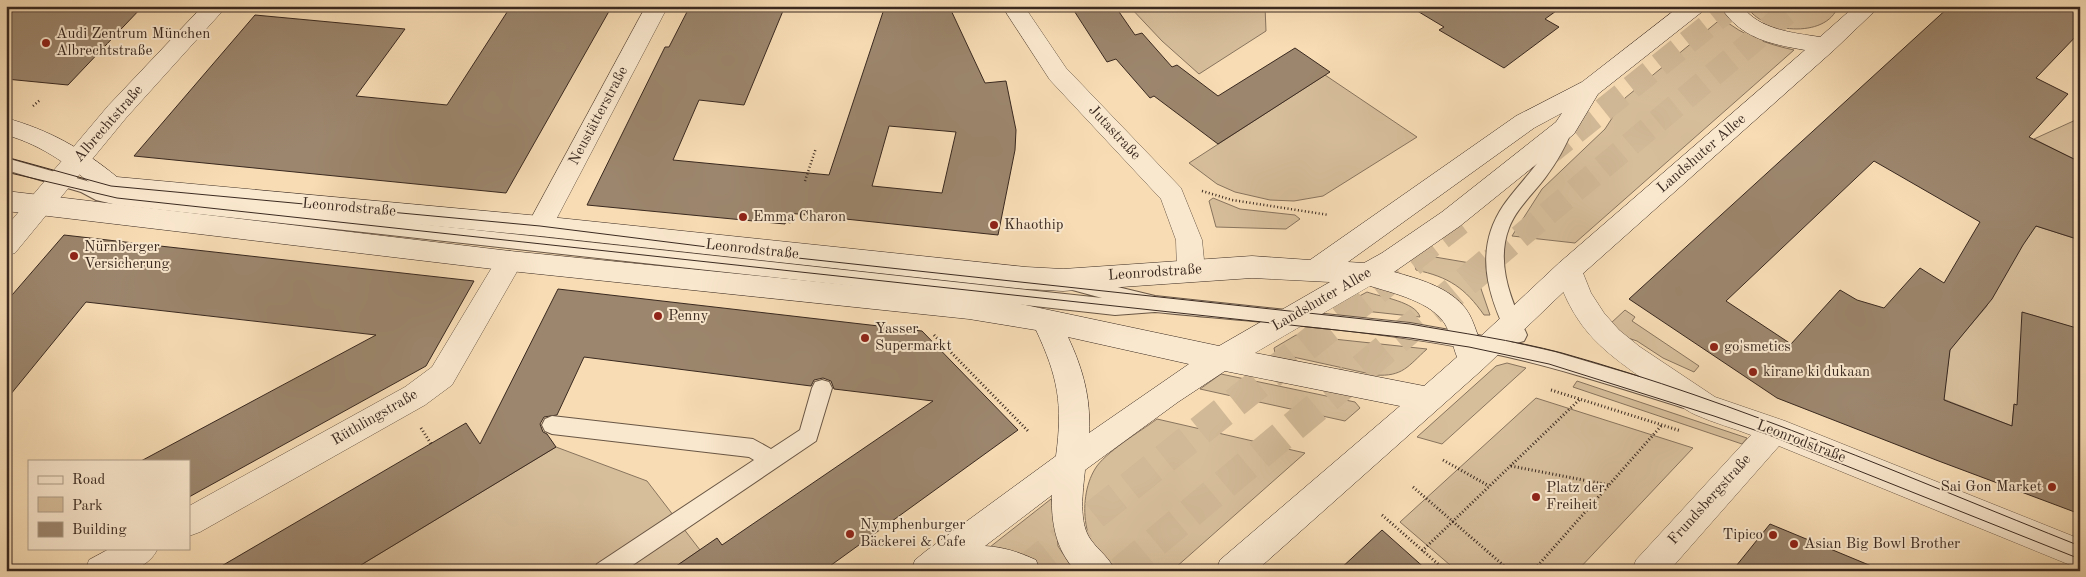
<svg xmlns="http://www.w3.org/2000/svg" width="2086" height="577" font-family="'Old Standard TT',serif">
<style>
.green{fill:#d7be9b;stroke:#88745e}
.building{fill:#9c866d;stroke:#3a2920;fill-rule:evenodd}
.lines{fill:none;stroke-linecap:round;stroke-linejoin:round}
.highway-tunnel-far1{stroke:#d1b896;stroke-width:24;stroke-dasharray:24 12;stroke-linecap:butt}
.highway-tunnel{stroke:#d1b896;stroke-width:30;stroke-dasharray:30 15;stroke-linecap:butt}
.lane-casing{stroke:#695645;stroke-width:2}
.street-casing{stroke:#695645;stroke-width:1}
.secondary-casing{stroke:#3a2920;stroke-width:1}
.path-far1{stroke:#3a2920;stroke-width:2.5;stroke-dasharray:1 2.5;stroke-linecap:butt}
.path{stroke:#3a2920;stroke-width:3;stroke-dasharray:1 2.5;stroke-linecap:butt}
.lane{fill:#fae8ce;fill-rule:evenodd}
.street{fill:#fae8ce;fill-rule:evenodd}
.secondary{fill:#fae8ce;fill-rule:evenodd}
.tram{stroke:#3a2920;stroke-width:1}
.poi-dot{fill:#8f2418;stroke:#fae8ce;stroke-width:2}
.labels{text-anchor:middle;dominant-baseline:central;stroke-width:4;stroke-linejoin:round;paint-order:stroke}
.poi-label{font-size:15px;fill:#3a2920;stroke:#fae8ce;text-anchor:start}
.street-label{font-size:15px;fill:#3a2920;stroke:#fae8ce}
</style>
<rect width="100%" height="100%" fill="#f7dcb4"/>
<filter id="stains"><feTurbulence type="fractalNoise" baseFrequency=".004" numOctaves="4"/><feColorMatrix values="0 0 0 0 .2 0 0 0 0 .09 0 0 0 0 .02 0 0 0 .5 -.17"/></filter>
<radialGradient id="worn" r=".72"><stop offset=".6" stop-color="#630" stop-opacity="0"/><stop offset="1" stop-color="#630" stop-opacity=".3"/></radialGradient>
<g class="green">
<path d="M 1129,6 L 1265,6 L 1266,31 L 1199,74 L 1162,41 Z"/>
<path d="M 1747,6 L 1838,6 C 1827,40 1760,33 1747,6 Z"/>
<path d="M 1722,18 C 1743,36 1767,44 1794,50 L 1575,243 L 1512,236 L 1542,189 L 1605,129 L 1625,98 Z"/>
<path d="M 1325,75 L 1417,137 L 1323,196 L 1294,201 L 1270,200 L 1235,192 L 1217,184 L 1189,163 Z"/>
<path d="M 2080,118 L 2080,162 L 2034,139 Z"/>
<path d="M 1213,198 L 1240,209 L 1295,215 L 1300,219 L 1286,229 L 1216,227 L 1209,201 Z"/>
<path d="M 2033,225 L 2080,240 L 2080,327 L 2075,328 L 2032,315 L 2026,409 L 2014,405 L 2012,426 L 1943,399 L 1950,349 L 1986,307 Z"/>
<path d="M 1429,256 L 1476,264 L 1478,280 L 1490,315 L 1484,315 C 1465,288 1449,277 1416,270 L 1415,266 Z"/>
<path d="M 1367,292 C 1381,297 1416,302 1420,317 L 1337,308 Z"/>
<path d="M 1625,310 L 1635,317 L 1632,321 L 1699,366 L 1694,372 L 1663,358 L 1637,341 L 1619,335 L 1610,324 Z"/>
<path d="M 1296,335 L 1427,349 C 1408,366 1403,377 1375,375 L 1275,353 L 1274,348 Z"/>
<path d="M 1507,363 L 1526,368 L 1442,444 L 1417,437 L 1496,366 Z"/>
<path d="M 1221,374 L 1355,402 L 1360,408 L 1345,421 L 1200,389 Z"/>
<path d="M 1577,381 L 1747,438 L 1742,444 L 1573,387 Z"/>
<path d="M 1536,398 L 1693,448 L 1577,571 L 1457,571 L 1400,522 Z"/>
<path d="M 1157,419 L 1305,453 L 1175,568 C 1161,572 1140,574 1125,571 C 1082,562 1076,500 1095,469 C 1104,453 1141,431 1157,419 Z"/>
<path d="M 556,447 L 647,481 L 700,550 L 669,571 L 351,571 Z"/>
<path d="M 1051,499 L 1054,505 L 1058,546 L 1074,571 L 1051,571 L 1032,559 L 990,547 Z"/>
</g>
<g class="building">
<path d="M 6,6 L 143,6 L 68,85 L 6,79 Z"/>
<path d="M 511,6 L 612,6 L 506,193 L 134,156 L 255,15 L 405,29 L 356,96 L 447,105 Z"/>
<path d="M 690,6 L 785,6 L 744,105 L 699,100 L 673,160 L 829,175 L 885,6 L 949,6 L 985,83 L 1006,81 L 1016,130 L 1015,150 L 998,235 L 788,213 L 785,224 L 587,205 L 665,47 L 669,47 ZM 889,126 L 956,132 L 942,193 L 872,186 Z"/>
<path d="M 1071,6 L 1115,6 L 1135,35 L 1142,33 L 1172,67 L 1177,65 L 1218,96 L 1295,48 L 1330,72 L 1218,144 L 1154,96 L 1150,98 L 1116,59 L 1107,62 Z"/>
<path d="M 1409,6 L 1563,6 L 1545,19 L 1559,27 L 1504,68 L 1439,30 L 1444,27 Z"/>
<path d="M 1950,6 L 2080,6 L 2080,32 L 2036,78 L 2068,94 L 2029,137 L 2080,162 L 2080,240 L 2036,226 L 2023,245 L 1992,299 L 1950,350 L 1944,400 L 2012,426 L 2014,404 L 2017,405 L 2022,312 L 2080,329 L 2080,514 L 1936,460 L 1777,398 L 1629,299 ZM 1874,161 L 1980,222 L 1944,283 L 1920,268 L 1884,308 L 1857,300 L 1840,290 L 1791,344 L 1726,301 Z"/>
<path d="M 64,235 L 160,246 L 474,281 L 426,366 L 189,497 L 189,461 L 141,461 L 376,335 L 86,302 L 6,400 L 6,302 Z"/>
<path d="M 558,289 L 922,331 L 1018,430 L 823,571 L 669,571 L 717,538 L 722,545 L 933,401 L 834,389 L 831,381 L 823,378 L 814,380 L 811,386 L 584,357 L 557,415 L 544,417 L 540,424 L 543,432 L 547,434 L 556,447 L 351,571 L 213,571 L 466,423 L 480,444 Z"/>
<path d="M 1770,524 L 1881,570 L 1881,571 L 1732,571 Z"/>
<path d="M 1382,530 L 1428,571 L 1338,571 Z"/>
</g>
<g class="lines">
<g class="highway-tunnel-far1">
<path d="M 1547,155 L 1733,6"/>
<path d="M 1413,260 L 1464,220"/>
<path d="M 1492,260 L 1795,6"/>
</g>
<g class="highway-tunnel">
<path d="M 1024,571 L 1415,259"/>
<path d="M 1121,571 L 1493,259"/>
</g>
<defs>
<g id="lane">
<path d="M 1565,122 L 1571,124 L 1573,128 C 1566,146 1557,162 1545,178 C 1533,194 1516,209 1509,228 C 1495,264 1512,302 1527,335 L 1524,341 L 1517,343 L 1510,341 C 1488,296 1473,251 1503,206 C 1515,189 1529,175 1541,158 C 1549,147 1553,135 1559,124 Z"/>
<path d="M 6,158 L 87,181 L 106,189 L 117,191 L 1102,298 L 1065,288 L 1063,283 L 1065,278 L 1072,276 L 1155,296 L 1410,323 L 1489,337 L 1555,352 L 1684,390 L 1691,393 L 1694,399 L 1691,405 L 1684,408 C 1620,388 1556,367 1490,353 C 1380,330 1267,323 1155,312 L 1115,315 L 117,205 L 96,200 L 81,192 L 6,170 Z"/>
<path d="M 822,380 L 829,382 L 832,388 L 816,441 L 624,571 L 594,571 L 597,564 L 754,460 L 749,457 L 552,434 L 545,431 L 542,425 L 545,419 L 552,416 L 753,439 L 771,449 L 800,430 L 812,388 L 815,382 Z"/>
</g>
<g id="street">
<path d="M 203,6 L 227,6 L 126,118 L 15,253 L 6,256 L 6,227 L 108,106 Z"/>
<path d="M 646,6 L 668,6 L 549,233 L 540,236 L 531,233 L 527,226 Z"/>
<path d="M 1002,6 L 1024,6 L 1066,68 L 1181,188 L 1202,240 L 1205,270 L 1201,277 L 1191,281 L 1181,277 L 1177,270 L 1176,240 L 1161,199 L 1050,80 Z"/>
<path d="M 510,251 L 520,254 L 523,261 L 452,385 L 425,405 L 200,532 L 189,536 L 189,506 L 405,387 L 432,367 L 500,254 Z"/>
<path d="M 1569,259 L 1579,263 L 1591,293 L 1604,313 L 1619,330 L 1640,347 L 1715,397 L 1785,421 L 2080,539 L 2080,569 L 1779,446 L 1669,571 L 1632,571 L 1636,560 L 1751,435 C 1733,428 1714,423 1696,415 C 1682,409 1668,396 1655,387 C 1603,351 1576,333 1555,270 L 1559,263 Z"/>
<path d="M 111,548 L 158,548 C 145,577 111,571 85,571 L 89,560 Z"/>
</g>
<path id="secondary" d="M 1680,6 L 1706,6 L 1703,11 L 1598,94 L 1574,134 L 1460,226 L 1394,272 C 1419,279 1449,287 1466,309 C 1472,317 1475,328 1479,338 L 1559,263 L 1805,50 C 1770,44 1740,38 1720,6 L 1742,6 C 1759,30 1794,33 1820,37 L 1855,6 L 1880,6 L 1834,50 L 1579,277 L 1483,369 L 1256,571 L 1216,571 L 1220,560 L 1400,406 L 1225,371 L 1178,402 L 1085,470 C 1083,491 1078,523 1091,540 C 1099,551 1110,558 1115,571 L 1076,571 C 1056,550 1051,523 1052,495 L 985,546 C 1003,547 1019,552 1036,560 L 1040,571 L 911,571 L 915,560 L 926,551 L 1056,456 C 1063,404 1058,377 1036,330 L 969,319 L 510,271 L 6,211 L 6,191 L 510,251 L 969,297 L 1016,303 L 1219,346 L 1330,282 L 1252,278 L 1063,291 L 1026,289 L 540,236 L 111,195 L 102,193 C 73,168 43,145 6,135 L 6,118 C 49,130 83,149 117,177 L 540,216 L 1026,267 L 1063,269 L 1252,256 L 1310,260 L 1516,116 L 1582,82 ZM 1562,113 L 1556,122 L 1442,212 L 1382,253 L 1364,263 L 1348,262 L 1534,128 ZM 1370,286 C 1393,293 1432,302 1445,324 C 1451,334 1453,347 1457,357 L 1424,386 L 1255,353 ZM 1068,337 L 1189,364 L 1089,433 C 1091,398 1083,369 1068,337 Z"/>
</defs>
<use href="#lane" class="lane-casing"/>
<use href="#street" class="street-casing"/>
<use href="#secondary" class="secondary-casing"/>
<g class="path-far1">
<path d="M 33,106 L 40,100"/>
<path d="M 805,181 L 816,148"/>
<path d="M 1202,191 L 1232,200 L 1329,215"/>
<path d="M 789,223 L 793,214"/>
</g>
<g class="path">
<path d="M 934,335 L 1028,431"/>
<path d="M 1551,390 L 1681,431"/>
<path d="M 421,428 L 431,444"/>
<path d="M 1443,460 L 1489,486"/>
<path d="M 1511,466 L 1609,485"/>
<path d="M 1413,487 L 1510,571"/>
<path d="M 1382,515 L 1446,571"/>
<path d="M 1422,551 L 1580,399"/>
<path d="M 1533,571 L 1662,425"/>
</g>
<use href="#lane" class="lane"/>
<use href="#street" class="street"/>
<use href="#secondary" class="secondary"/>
<g class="tram">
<path d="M 6,157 L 111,186 L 540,226 L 779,256 L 1410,324 C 1460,333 1513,340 1562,353 C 1740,403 1909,478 2080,546"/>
<path d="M 6,172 L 117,198 L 1410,338 L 1469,347 L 1549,364 L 1714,416 L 1769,435 L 2080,559"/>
</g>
</g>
<g class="poi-dot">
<circle cx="46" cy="43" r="5"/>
<circle cx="743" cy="217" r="5"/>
<circle cx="994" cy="225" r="5"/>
<circle cx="74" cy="256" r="5"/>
<circle cx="658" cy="316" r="5"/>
<circle cx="865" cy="338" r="5"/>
<circle cx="1714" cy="347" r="5"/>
<circle cx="1753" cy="372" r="5"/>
<circle cx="2052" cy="487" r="5"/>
<circle cx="1536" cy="497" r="5"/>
<circle cx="850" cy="534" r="5"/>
<circle cx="1773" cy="535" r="5"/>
<circle cx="1794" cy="544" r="5"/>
</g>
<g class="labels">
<g class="poi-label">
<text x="56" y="34">Audi Zentrum München<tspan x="56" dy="17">Albrechtstraße</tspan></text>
<text x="753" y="217">Emma Charon</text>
<text x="1004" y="225">Khaothip</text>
<text x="84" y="247">Nürnberger<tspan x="84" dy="17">Versicherung</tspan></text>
<text x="668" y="316">Penny</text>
<text x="875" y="329">Yasser<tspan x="875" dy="17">Supermarkt</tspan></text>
<text x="1724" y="347">go'smetics</text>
<text x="1763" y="372">kirane ki dukaan</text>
<text x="2042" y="487" text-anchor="end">Sai Gon Market</text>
<text x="1546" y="488">Platz der<tspan x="1546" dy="17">Freiheit</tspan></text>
<text x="860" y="525">Nymphenburger<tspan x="860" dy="17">Bäckerei &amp; Cafe</tspan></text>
<text x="1763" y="535" text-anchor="end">Tipico</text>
<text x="1804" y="544">Asian Big Bowl Brother</text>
</g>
<g class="street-label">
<text transform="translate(599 116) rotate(-62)">Neustätterstraße</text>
<text transform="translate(109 124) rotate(-49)">Albrechtstraße</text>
<text transform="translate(1114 133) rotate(47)">Jutastraße</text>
<text transform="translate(1702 154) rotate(-41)">Landshuter Allee</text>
<text transform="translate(349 208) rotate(5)">Leonrodstraße</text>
<text transform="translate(752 250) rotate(6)">Leonrodstraße</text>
<text transform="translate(1155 273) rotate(-4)">Leonrodstraße</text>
<text transform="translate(1322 300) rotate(-30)">Landshuter Allee</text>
<text transform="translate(375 418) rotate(-30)">Rüthlingstraße</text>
<text transform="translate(1801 442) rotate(21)">Leonrodstraße</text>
<text transform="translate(1710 500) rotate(-48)">Frundsbergstraße</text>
</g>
</g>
<rect width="2086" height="577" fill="none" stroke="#f7dcb4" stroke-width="25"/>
<rect x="8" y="8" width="2071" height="562" fill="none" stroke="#3a2920" stroke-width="2.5"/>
<rect x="12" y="12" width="2061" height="552" fill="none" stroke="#3a2920"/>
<rect x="28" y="460" width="162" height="90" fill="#fae8ce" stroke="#ad9c88"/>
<rect x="38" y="476" width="25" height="8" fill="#fae8ce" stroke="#ad9c88"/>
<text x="72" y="484" font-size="15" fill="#3a2920">Road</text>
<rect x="38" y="497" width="25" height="15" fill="#d7be9b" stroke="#ad9c88"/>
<text x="72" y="510" font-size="15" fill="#3a2920">Park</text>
<rect x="38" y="522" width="25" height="15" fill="#9c866d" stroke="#ad9c88"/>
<text x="72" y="534" font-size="15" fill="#3a2920">Building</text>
<rect width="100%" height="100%" filter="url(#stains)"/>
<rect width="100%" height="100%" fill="url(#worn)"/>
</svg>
